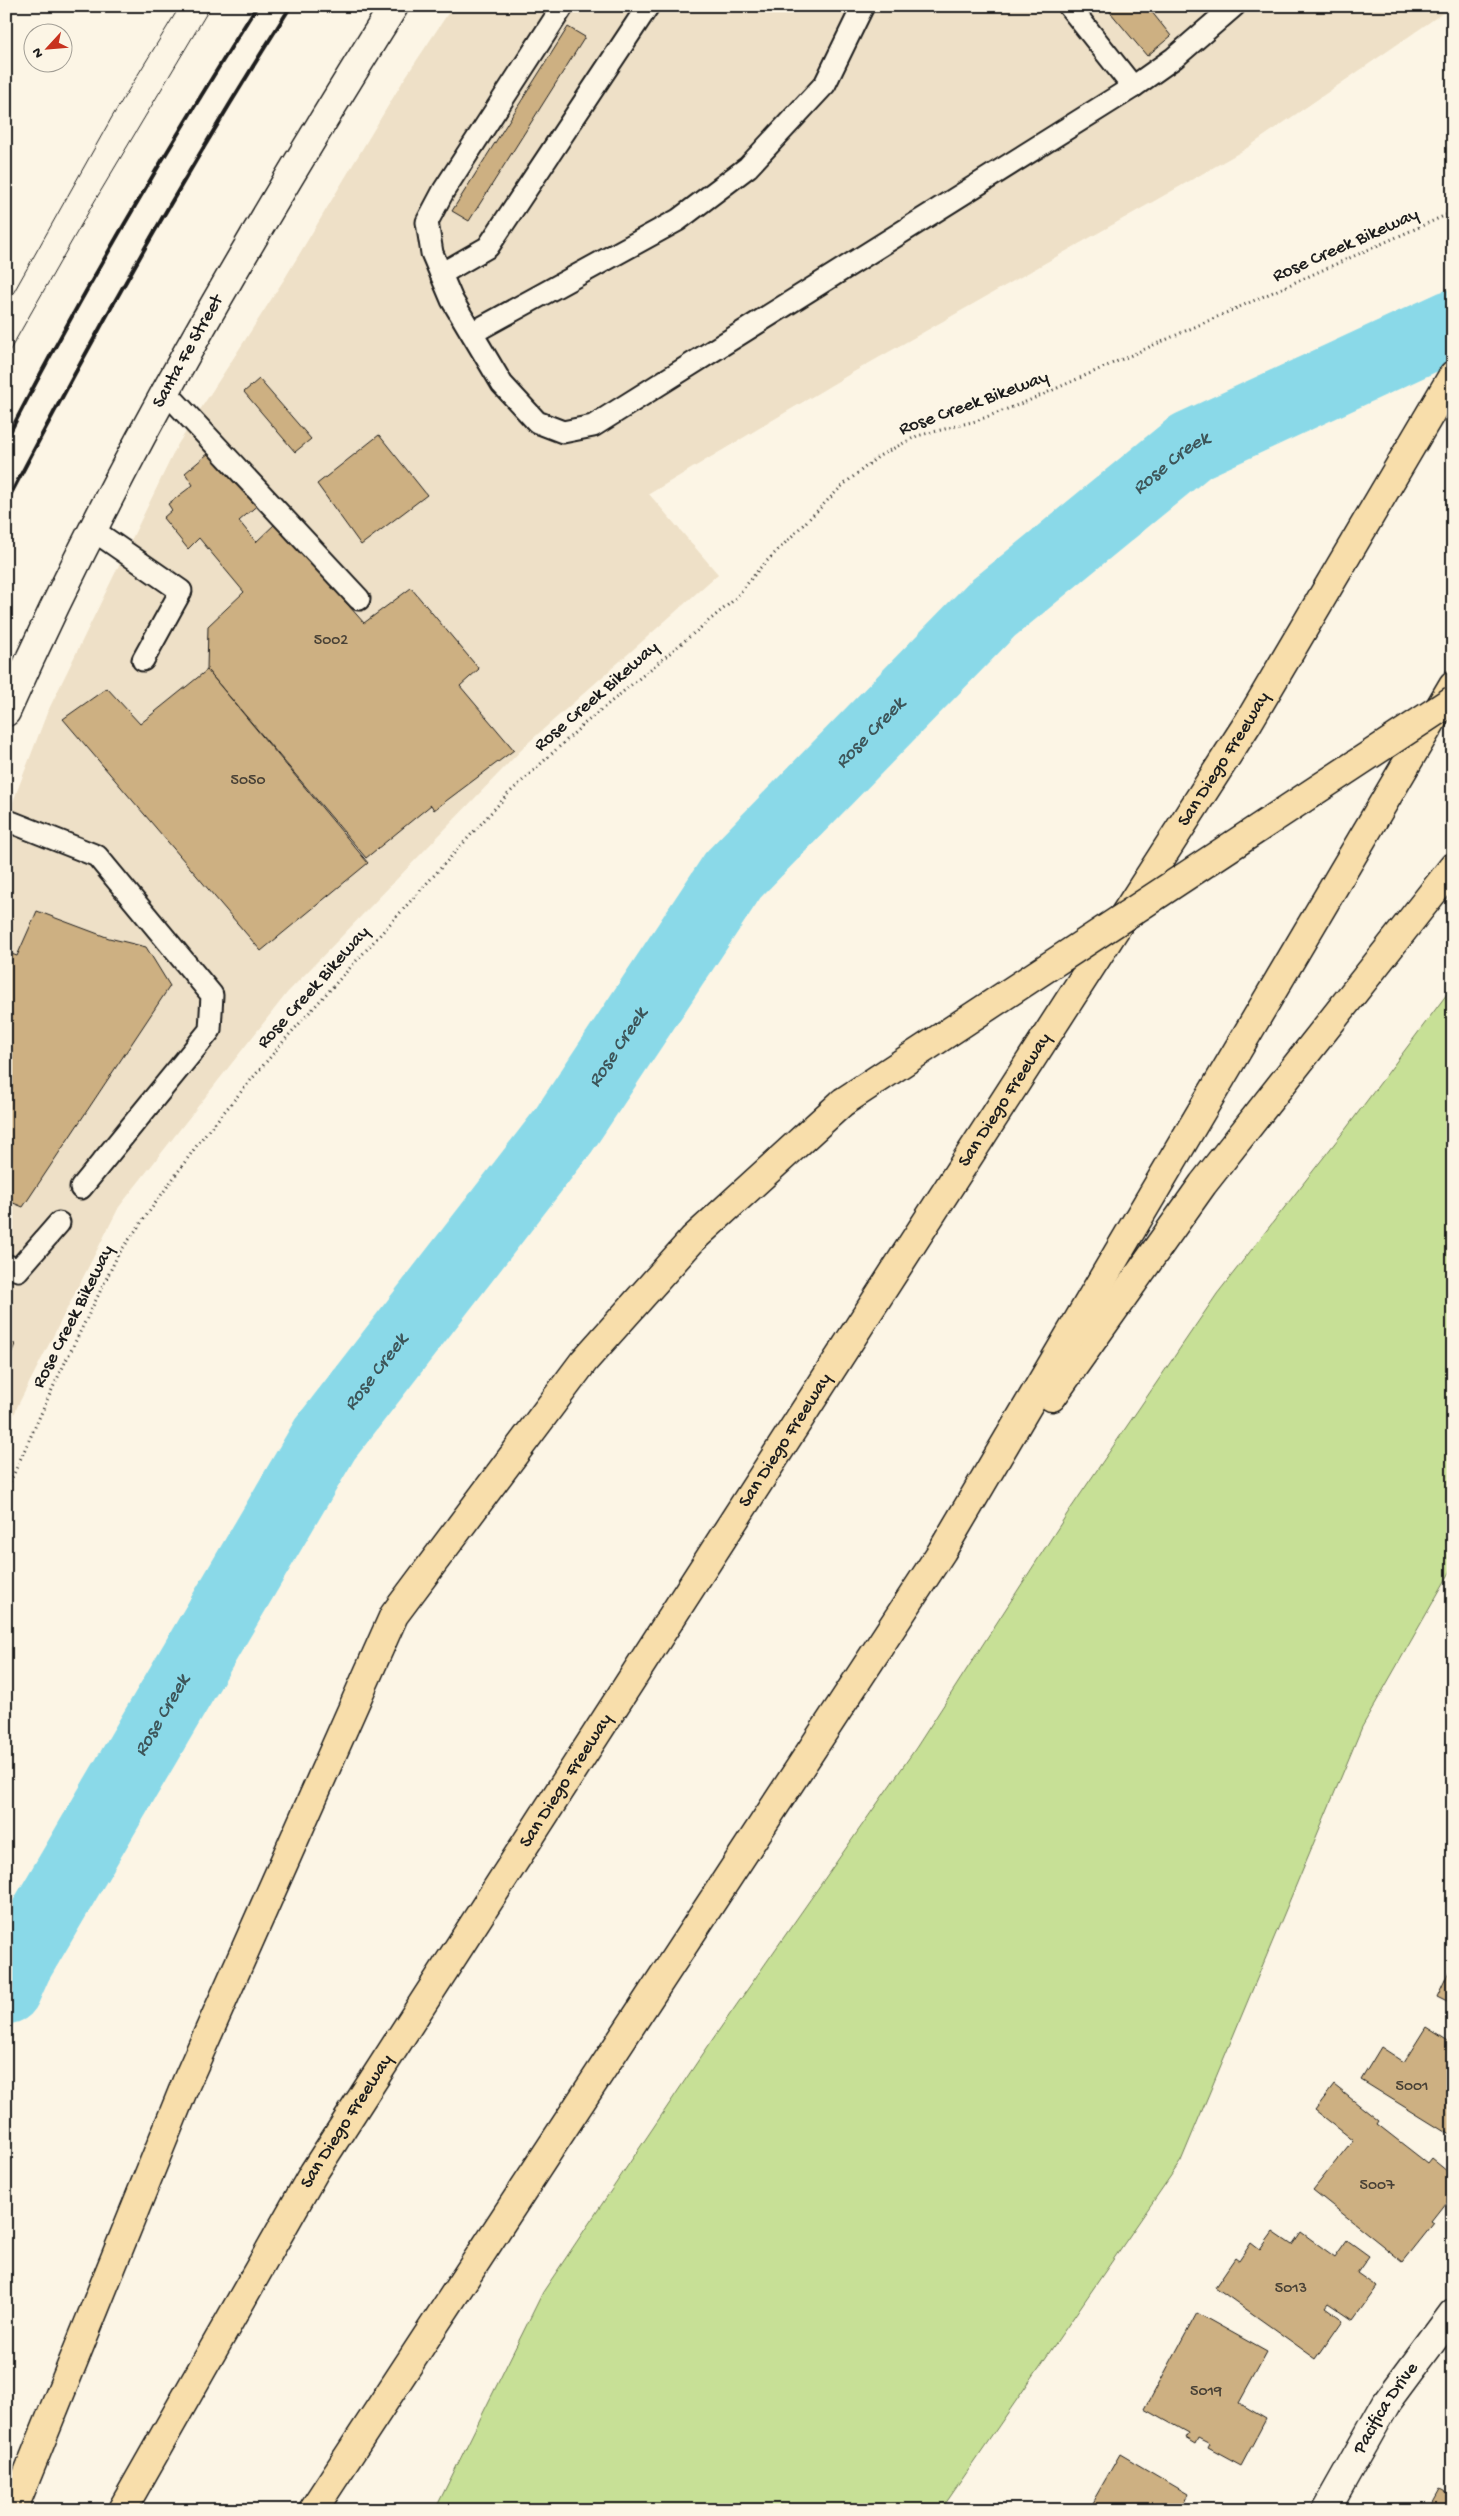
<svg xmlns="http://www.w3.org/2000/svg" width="1459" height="2516" font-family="'Gochi Hand',sans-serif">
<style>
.built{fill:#eee0c7}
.green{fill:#c7e096;stroke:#727e59}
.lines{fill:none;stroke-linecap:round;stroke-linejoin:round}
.river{stroke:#8ad9e8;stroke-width:71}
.building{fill:#cdb082;stroke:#1c1c1c}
.lane-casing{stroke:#1c1c1c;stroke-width:25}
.street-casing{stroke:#1c1c1c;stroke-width:31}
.secondary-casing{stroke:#1c1c1c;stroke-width:31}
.highway-casing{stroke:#1c1c1c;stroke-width:31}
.path{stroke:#1c1c1c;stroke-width:3;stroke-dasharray:1 4;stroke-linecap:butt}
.lane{stroke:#fcf5e5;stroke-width:21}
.street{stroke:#fcf5e5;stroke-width:28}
.secondary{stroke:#fcf5e5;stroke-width:28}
.highway{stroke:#f8deab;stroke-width:28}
.tram{stroke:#1c1c1c;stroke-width:1}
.rail{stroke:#1c1c1c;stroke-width:4}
.highway-bridge-casing{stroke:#1c1c1c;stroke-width:31;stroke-linecap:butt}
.highway-bridge{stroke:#f8deab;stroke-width:28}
.labels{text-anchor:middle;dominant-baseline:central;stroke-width:5;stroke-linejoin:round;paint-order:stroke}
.number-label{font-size:16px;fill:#484136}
.street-label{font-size:19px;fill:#1c1c1c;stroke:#fcf5e5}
.water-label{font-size:20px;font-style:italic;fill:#3d5559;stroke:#fcf5e5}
</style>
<rect width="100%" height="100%" fill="#fcf5e5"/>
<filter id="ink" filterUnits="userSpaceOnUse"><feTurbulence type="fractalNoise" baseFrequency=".02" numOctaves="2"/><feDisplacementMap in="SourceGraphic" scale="10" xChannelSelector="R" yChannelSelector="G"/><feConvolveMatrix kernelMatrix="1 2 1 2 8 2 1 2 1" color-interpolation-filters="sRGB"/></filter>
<g filter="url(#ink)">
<path class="built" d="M 453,6 L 1453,6 L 1244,150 L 850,374 L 649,494 L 718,574 L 529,742 L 287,993 L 119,1207 L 18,1405 L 6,1434 L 6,820 L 47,713 L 178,444 L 285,278 L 403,81 Z"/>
<path class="green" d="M 1453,986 L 1453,1567 L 1362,1727 L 1181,2161 L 941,2510 L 435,2510 L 543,2292 L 710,2043 L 916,1748 L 1067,1514 L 1217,1294 L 1345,1130 Z"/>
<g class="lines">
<path class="river" id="s1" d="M 6,1989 L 17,1964 L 325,1439 L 564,1130 L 733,875 L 991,610 L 1191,446 L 1453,325"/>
</g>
<g class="building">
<path d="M 1105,6 L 1147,6 L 1171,36 L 1147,56 Z"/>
<path d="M 568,27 L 585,37 L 469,221 L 452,211 Z"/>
<path d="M 259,379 L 311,439 L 295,452 L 244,392 Z"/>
<path d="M 379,435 L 427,495 L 361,545 L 317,484 Z"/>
<path d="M 216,447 L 260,503 L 239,521 L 256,542 L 276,523 L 364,623 L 411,588 L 479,669 L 460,686 L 514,750 L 434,810 L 431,805 L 366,858 L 207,670 L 208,626 L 244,592 L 199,538 L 188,549 L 163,518 L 172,510 L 168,504 L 193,485 L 185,473 Z"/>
<path d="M 207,670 L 368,863 L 261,951 L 63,719 L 107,688 L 140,724 Z"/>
<path d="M 37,911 L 109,938 L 146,947 L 170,986 L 23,1207 L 6,1200 L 6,952 L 17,956 Z"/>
<path d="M 6,1342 L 15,1344 L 6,1367 Z"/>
<path d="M 1453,1963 L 1453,2005 L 1437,1997 Z"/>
<path d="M 1426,2027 L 1453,2044 L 1453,2137 L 1361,2080 L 1381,2047 L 1404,2062 Z"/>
<path d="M 1334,2085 L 1379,2121 L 1377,2124 L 1427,2163 L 1431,2158 L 1453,2176 L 1453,2193 L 1431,2221 L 1434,2223 L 1403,2262 L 1313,2190 L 1353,2140 L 1315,2110 Z"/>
<path d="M 1273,2232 L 1292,2245 L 1301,2232 L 1335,2257 L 1347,2240 L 1369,2256 L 1357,2273 L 1377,2287 L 1353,2320 L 1328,2303 L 1325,2307 L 1343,2320 L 1316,2359 L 1215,2287 L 1235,2258 L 1239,2261 L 1251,2243 L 1260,2250 Z"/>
<path d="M 1197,2313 L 1267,2352 L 1239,2403 L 1266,2419 L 1241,2466 L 1208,2448 L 1210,2444 L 1198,2438 L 1195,2444 L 1185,2438 L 1188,2433 L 1145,2409 Z"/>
<path d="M 1120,2454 L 1188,2494 L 1179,2510 L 1088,2510 Z"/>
<path d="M 1440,2490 L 1453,2497 L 1453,2510 L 1429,2510 Z"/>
</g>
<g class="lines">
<defs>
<g id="lane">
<path d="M 563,6 L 444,190 L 427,222 L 432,253 L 452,300 L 502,384 L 537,422 L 563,432 L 593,426 L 1133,87"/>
<path d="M 1069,6 L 1133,87 L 1174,58 L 1234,6"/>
<path d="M 441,274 L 488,247 L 648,6"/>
<path d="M 472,333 L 678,220 L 748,167 L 825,84 L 863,6"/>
<path d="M 166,392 L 359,599"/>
<path d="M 93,530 L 181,591 L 143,660"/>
<path d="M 6,820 L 97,856 L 212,995 L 210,1030 L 81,1188"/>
<path d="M 6,1265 L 18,1270 L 59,1223"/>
</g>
<g id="street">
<path id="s2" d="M 1326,2510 L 1387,2402 L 1453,2313"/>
</g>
<g id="secondary">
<path id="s3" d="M 6,712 C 115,466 252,233 394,6"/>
</g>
<g id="highway">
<path d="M 1052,1397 L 1203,1184 L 1453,867"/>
<path d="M 13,2510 L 186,2083 L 394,1615 L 584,1361 L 693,1239 L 843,1102"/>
<path id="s4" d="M 122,2510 L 314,2172 L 1248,723 L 1453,375"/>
<path d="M 313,2510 L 942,1551 L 1453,685"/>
</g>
</defs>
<use href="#lane" class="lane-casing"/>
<use href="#street" class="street-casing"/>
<use href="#secondary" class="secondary-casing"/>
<use href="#highway" class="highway-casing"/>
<path class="path" d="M 6,1491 L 55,1383 L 118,1255 L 203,1137 L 288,1036 L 508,794 L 584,724 L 734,600 L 760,568 L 843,485 L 879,456 L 917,436 L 976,421 L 1028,401 L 1453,212"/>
<use href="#lane" class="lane"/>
<use href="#street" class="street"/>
<use href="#secondary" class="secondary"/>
<use href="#highway" class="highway"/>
<g class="tram">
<path d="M 6,306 L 112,117 L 180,6"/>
<path d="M 6,357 L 93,204 L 211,6"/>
</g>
<g class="rail">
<path d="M 6,440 C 82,291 168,147 257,6"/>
<path d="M 6,503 C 94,334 188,167 291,6"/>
</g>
<defs>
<path id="highway-bridge" d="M 843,1102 L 1453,700"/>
</defs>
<use href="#highway-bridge" class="highway-bridge-casing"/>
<use href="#highway-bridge" class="highway-bridge"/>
</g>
</g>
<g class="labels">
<g class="number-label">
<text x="331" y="641">5002</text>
<text x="248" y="781">5050</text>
<text x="1412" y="2087">5001</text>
<text x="1377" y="2186">5007</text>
<text x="1291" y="2289">5013</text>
<text x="1206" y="2392">5019</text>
</g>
<g class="street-label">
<text transform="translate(1346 246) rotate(-24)">Rose Creek Bikeway</text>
<text stroke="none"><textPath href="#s3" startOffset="404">Santa Fe Street</textPath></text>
<text transform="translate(974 404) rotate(-20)">Rose Creek Bikeway</text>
<text transform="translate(597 697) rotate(-41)">Rose Creek Bikeway</text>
<text stroke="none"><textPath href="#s4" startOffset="2069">San Diego Freeway</textPath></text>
<text transform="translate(314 988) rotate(-48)">Rose Creek Bikeway</text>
<text stroke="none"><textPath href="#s4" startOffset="1664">San Diego Freeway</textPath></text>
<text transform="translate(74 1317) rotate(-63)">Rose Creek Bikeway</text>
<text stroke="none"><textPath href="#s4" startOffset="1259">San Diego Freeway</textPath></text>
<text stroke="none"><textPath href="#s4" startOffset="854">San Diego Freeway</textPath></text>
<text stroke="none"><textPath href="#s4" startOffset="449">San Diego Freeway</textPath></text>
<text stroke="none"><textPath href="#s2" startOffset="118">Pacifica Drive</textPath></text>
</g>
<g class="water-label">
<text stroke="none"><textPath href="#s1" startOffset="1935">Rose Creek</textPath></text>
<text stroke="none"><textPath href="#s1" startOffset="1530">Rose Creek</textPath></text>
<text stroke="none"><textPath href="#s1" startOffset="1125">Rose Creek</textPath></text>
<text stroke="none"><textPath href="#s1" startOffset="720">Rose Creek</textPath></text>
<text stroke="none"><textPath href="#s1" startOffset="315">Rose Creek</textPath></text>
</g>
</g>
<rect width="1459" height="2516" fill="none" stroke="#fcf5e5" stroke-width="25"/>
<rect x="12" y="12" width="1434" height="2491" fill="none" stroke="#1c1c1c" stroke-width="2" filter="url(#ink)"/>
<g transform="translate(48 48) rotate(244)"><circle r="24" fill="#fcf5e5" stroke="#a29e95"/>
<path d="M0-4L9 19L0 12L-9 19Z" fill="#c8321e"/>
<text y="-8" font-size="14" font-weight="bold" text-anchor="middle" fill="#1c1c1c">N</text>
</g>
</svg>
